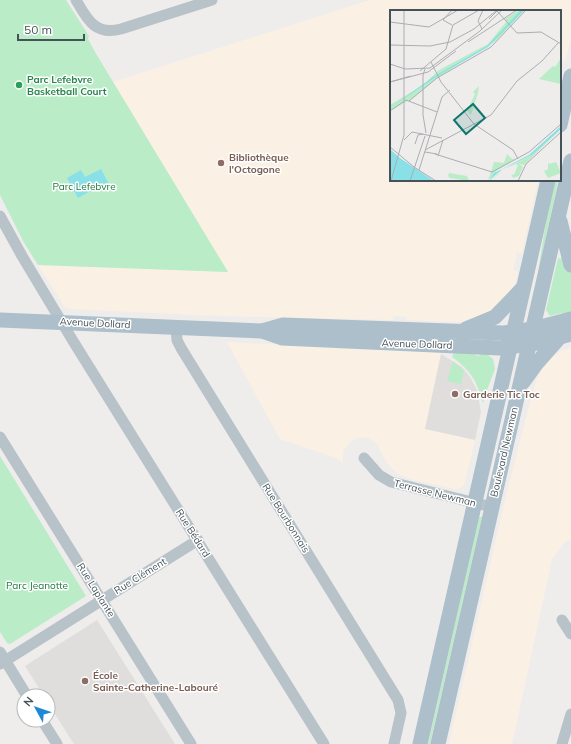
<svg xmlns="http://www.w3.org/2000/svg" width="571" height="744" font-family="Mulish,sans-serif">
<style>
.commercial{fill:#faf1e4}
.education{fill:#e0dddd}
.green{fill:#baecc7}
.water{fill:#89e1e7}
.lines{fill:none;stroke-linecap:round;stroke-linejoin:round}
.minor{stroke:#b7c3c8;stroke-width:11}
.major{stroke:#acbfca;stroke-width:15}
.leisure-dot{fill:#2e9e5b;stroke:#fff;stroke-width:1.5}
.education-dot{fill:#8d6e63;stroke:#fff;stroke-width:1.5}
.labels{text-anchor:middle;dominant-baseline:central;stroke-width:3;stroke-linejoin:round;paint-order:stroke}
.leisure-label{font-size:10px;font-weight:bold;fill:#27864d;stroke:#fff;text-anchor:start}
.education-label{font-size:10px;font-weight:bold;fill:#785e54;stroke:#fff;text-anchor:start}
.park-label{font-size:10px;fill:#1a763b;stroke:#fff}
.street-label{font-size:10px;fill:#455258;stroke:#fff}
.inset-road{fill:none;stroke:#abaeb1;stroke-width:1}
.view{fill:#0f766e;fill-opacity:0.15;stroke:#0f766e;stroke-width:2}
.inset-edge{fill:none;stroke:#455258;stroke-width:2}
</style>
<rect width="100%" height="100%" fill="#efecec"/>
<g class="commercial">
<path d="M 370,0 L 571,0 L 571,36 L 566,59 L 561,63 L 560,11 L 391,11 L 391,180 L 538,180 L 522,254 L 517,252 L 513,270 L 518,272 L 516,280 L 509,294 L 492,311 L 473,320 L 457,322 L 406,320 L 406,317 L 394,316 L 393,320 L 221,316 L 70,309 L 65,307 L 38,265 L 228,272 L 113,82 Z"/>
<path d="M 227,342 L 436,352 L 441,354 L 425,428 L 475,440 L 464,485 L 461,488 L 455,489 L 410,479 L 398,474 L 387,463 L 377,444 L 369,438 L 359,437 L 351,441 L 343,451 L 343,463 L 336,458 L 280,439 Z"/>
<path d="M 571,348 L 571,540 L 566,541 L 552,559 L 512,744 L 449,744 L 506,496 L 532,395 L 537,378 L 544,366 L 552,357 L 561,351 Z"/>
</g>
<g class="education">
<path d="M 441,354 L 462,367 L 470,377 L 477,390 L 481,412 L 475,440 L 425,429 Z"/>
<path d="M 97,620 L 175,744 L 74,744 L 48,703 L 48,696 L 44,696 L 25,666 Z"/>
</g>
<g class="green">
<path d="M 0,0 L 66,0 L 89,36 L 88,39 L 95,52 L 228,272 L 38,265 L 23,241 L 0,195 Z"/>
<path d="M 555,180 L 558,180 L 557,187 L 538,273 L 544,233 Z"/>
<path d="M 562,253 L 571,272 L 571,313 L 563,315 L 562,313 L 550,316 L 546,310 L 558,258 L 561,259 Z"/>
<path d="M 454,352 L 475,353 L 475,355 L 479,356 L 480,354 L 488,355 L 493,359 L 495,369 L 487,390 L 484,390 L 483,394 L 485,395 L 483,403 C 481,399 480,393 478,388 C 473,375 464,365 452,357 Z"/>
<path d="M 453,361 L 464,371 L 461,384 L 447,381 Z"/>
<path d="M 0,456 L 86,596 L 10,644 L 7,643 L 0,632 Z"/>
<path d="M 479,517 L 482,517 L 430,744 L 428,744 Z"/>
</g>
<path class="water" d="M 101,169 L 111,188 L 105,191 L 101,185 L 78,198 L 67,178 L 81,170 L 85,177 Z"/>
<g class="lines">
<g class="minor">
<path d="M 76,0 C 87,19 95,36 121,29 L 212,0"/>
<path d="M 0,216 L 22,256 L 73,341 L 324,744"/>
<path d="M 176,327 L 177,340 L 181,348 L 398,700 L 401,713 L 394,744"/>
<path d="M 0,437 L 191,744"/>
<path d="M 364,458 L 379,475 L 391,482 L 492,507"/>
<path d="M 562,620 L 571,634"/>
<path d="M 0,652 L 27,696"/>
<path d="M 0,664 L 198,540"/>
<path d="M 42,720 L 57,744"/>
<path d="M 562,744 L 571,714"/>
</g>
<g class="major">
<path d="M 560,125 L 571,76"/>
<path d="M 560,221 L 571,265"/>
<path d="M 0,320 L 262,331 L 282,338 L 500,348 L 538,343 L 571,334"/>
<path d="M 466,329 L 495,317 L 522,289"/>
<path d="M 262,331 L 283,325 L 504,333 L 533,329 L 571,319"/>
<path d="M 523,382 L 536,364 L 559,338"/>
<path d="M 420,744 L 548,180"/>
<path d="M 438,744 L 571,161"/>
</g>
</g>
<circle class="leisure-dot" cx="19" cy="85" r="4"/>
<g class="education-dot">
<circle cx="221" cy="163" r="4"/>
<circle cx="455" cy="394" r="4"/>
<circle cx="85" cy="681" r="4"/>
</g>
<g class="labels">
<g class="leisure-label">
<text x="27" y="79">Parc Lefebvre<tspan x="27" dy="12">Basketball Court</tspan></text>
</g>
<g class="education-label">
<text x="229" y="157">Bibliothèque<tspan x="229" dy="12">l'Octogone</tspan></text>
<text x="463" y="394">Garderie Tic Toc</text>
<text x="93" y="675">École<tspan x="93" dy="12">Sainte-Catherine-Labouré</tspan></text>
</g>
<g class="park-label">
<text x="84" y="186">Parc Lefebvre</text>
<text x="37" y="585">Parc Jeanotte</text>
</g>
<g class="street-label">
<text transform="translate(95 323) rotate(3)">Avenue Dollard</text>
<text transform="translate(417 344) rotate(2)">Avenue Dollard</text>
<text transform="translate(504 452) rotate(-77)">Boulevard Newman</text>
<text transform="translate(435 493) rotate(14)">Terrasse Newman</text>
<text transform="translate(286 518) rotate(58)">Rue Bourbonnais</text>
<text transform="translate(193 533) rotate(58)">Rue Bédard</text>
<text transform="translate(140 576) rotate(-32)">Rue Clément</text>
<text transform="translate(96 590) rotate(58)">Rue Laplante</text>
</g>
</g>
<g transform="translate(390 10)">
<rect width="171" height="171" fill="#efecec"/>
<path d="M 129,0 L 135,0 L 106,31 L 50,66 L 21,89 L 0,101 L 0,95 L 33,75 L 49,60 L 98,34 L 116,12 L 115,9 ZM 171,48 L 171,74 L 149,69 L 163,56 L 165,57 ZM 89,76 L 88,83 L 81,105 L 77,101 L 85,84 L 83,82 ZM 171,119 L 134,155 L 129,154 L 133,157 L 129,166 L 123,168 L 121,164 L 124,165 L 128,155 L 126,154 L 112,160 L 102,171 L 110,161 L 142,145 ZM 117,144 L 122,149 L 126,148 L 106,161 L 98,171 L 104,152 L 114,153 ZM 158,152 L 159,154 L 166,152 L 171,163 L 158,168 L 154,161 L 158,159 ZM 59,163 L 77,166 L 79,171 L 60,168 L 58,166 Z" fill="#baecc7"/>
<path d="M 131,0 L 134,0 L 98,37 L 46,67 L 0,98 L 43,67 L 97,36 ZM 171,116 L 171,119 L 142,145 L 112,159 L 99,171 L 104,163 L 139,145 ZM 0,139 L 10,148 L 44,171 L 0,171 Z" fill="#89e1e7"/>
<path class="inset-road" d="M 62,0 L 53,10 L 62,15M 99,9 L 107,1 L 127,23 L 151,22 L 171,34M 0,12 L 39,17 L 68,0M 92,19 L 88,11 L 93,0M 78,32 L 127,0M 0,35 L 40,36 L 60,32 L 84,19 L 107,0M 41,52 L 51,72 L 84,114 L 123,140 L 128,149M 0,54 L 15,59 L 40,58 L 90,21 L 112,0M 35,59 L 33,65 L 33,105 L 36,123M 30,61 L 56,39 L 63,15 L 89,0M 0,72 L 38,62 L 66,41M 0,72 L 21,66M 19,91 L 47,68 L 101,37 L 136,0M 0,101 L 16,90 L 47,102M 14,130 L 22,122 L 52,128M 25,134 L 28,125 L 33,124M 0,137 L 24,157 L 46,171M 35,140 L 101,105 L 127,71 L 152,51 L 169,32M 35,142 L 47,144M 45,144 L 102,162 L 139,142 L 171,114M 48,146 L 53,130M 29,160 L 52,87 L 60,80M 1,171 L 14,125 L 14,0M 20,171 L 35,126M 128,171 L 136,154 L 171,122"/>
<path class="view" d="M 83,94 L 95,108 L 76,124 L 64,110 Z"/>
<rect width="171" height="171" class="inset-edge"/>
</g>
<g transform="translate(36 708) rotate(310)"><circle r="19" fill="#ffffff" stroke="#b5babc"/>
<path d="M0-3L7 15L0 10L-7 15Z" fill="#1f88d5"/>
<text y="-6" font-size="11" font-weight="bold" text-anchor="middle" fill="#455258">N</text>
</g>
<path d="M18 34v6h66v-6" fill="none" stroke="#455258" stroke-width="2"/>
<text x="24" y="34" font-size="12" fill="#455258" stroke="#ffffff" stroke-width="3" paint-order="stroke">50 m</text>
</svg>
